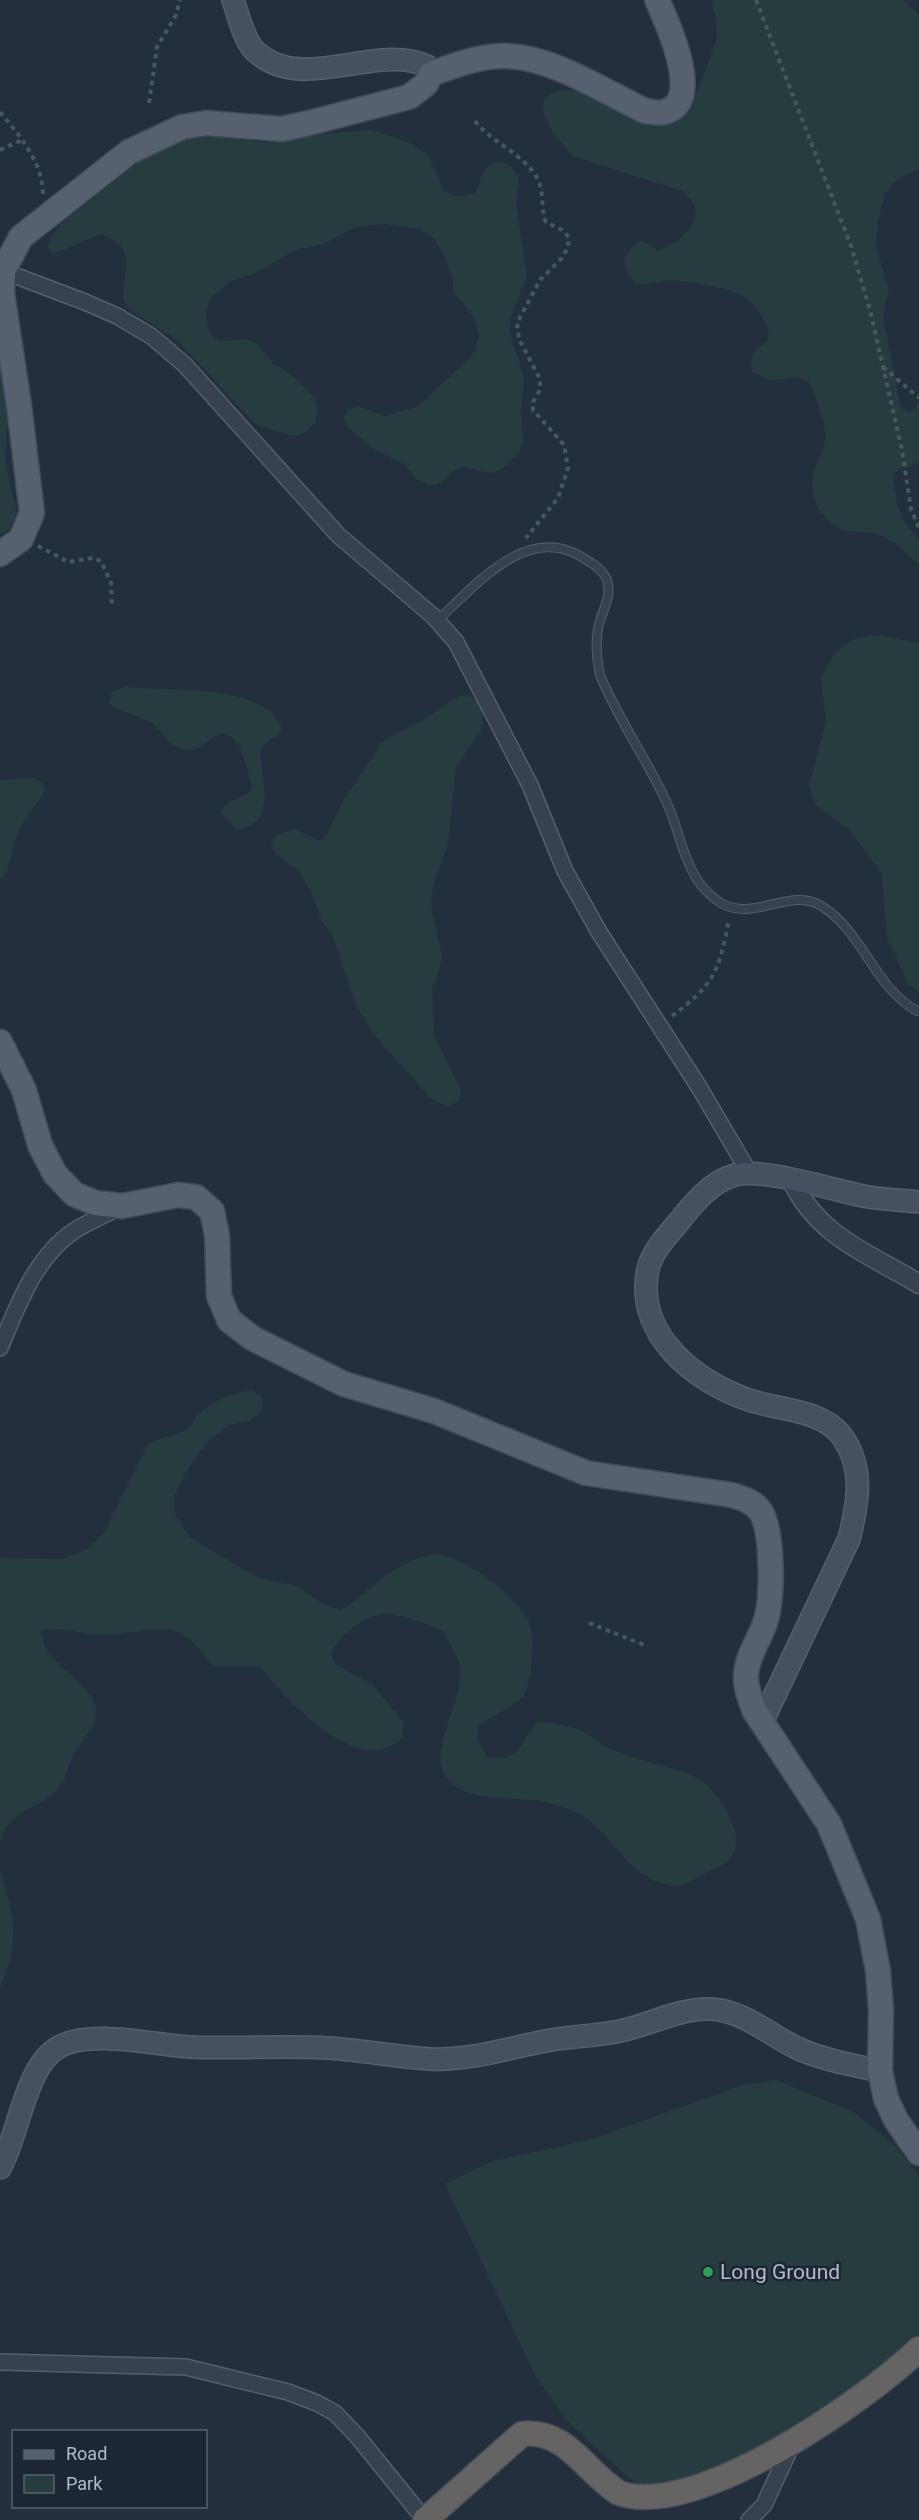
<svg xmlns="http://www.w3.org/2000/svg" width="919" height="2520" font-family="Roboto,sans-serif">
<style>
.green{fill:#263c3f}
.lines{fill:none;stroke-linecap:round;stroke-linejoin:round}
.service-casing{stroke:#565f6c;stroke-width:10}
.minor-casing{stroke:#565f6c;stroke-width:18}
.tertiary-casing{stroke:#565f6c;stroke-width:21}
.secondary-casing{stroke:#565f6c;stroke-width:24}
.primary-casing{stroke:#414a57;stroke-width:27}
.trunk-casing{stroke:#434c59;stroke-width:27}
.path{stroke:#44595c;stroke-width:4;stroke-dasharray:4.5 4.5;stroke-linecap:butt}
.service{stroke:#38414e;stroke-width:8}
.minor{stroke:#38414e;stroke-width:15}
.tertiary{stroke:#38414e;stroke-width:18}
.secondary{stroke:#465061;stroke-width:21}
.primary{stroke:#56606e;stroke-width:24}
.trunk{stroke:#656462;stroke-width:24}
.leisure-dot{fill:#2e9e5b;stroke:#1d2633;stroke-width:2}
.labels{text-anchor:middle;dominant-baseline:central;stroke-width:5;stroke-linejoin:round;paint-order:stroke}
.poi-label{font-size:21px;fill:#b4bcc9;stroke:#1d2633;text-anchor:start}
</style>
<rect width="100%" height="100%" fill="#242f3e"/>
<g class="green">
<path d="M 711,0 L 903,0 L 919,15 L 919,169 L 898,179 L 885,194 L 878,222 L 876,247 L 889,290 L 883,316 L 901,408 L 909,412 L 916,409 L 919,395 L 919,462 L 896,472 L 893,480 L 897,502 L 904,521 L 919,540 L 919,565 C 908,555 895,539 879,535 C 858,529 842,537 826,518 C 812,502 808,482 817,463 C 820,456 824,449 825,442 C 827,428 821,415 817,402 C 815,395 813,386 807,381 C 791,370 775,391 752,370 C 750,356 755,349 767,342 L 769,329 C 763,319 757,307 748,299 C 736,288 678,278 663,281 C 652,283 647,285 636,283 L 628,273 L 624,259 L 631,248 L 640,241 L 649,244 L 657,250 C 673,249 701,224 695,206 C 692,200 687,196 682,191 L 575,157 C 562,147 527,105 552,93 C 585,78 620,119 651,124 C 666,127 678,122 689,112 L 717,39 L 716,18 Z"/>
<path d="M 368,130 C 387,134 410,140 425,153 C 445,174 433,206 475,193 L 484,171 L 492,163 L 502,162 L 511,167 L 518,176 L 519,186 L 516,203 L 527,276 L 511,316 L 509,331 L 524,378 L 521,412 L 523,439 L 520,451 L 502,469 L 491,473 L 464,467 L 455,470 L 438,485 L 428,485 L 416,479 L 405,465 L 372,448 L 348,427 L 344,418 L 349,409 L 358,406 L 384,416 L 417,407 L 473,355 L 479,336 L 474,317 L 454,292 L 452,275 L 444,256 L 433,238 L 421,229 L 383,224 L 355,227 L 326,243 L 296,250 L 254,274 L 230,281 L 209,300 L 206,313 L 207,326 L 212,336 L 221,341 L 244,339 L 256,343 L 274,364 L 293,376 L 315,398 L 318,408 L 315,422 L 305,433 L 293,436 L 256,425 L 176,339 L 130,310 L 123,299 C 123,268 138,248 101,234 L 54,254 L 48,247 L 50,238 L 61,223 L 141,160 L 165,144 L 186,138 L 217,137 L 267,143 L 322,134 Z"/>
<path d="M 0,356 L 9,393 L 5,460 L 17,514 L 9,530 L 0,534 Z"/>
<path d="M 875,635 L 919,643 L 919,992 L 908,983 L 887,937 L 882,875 L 850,830 L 815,805 L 809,786 L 826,721 L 821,679 L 835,652 L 854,639 Z"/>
<path d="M 125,686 C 165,694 265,679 283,731 L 267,742 L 260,752 C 262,780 277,826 237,829 L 220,812 C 229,796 242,801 252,789 C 249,774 239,721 214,737 C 205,743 198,752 186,750 C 172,748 164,734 154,725 C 140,714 121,714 109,703 L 112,692 Z"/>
<path d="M 459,696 L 474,697 L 482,708 L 483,726 L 456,767 L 448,844 L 434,881 L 431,906 L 442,955 L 438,975 L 432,989 L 434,1035 L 461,1091 L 459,1101 C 447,1108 441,1106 430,1097 L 374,1035 L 357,1007 L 333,937 L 321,919 L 311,892 L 299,871 L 275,853 L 271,844 L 275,836 L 295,829 L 320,841 L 327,834 L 343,801 L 384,740 L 421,721 Z"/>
<path d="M 33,778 L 41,781 L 45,789 L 43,794 L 19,829 L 6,874 L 0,879 L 0,780 Z"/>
<path d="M 252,1390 L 262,1397 L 262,1410 L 250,1421 L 229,1425 L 208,1441 L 189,1467 L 174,1496 L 174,1513 L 190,1537 L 232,1563 L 262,1579 L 297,1586 L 325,1605 L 341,1610 C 373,1590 389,1565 429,1555 C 457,1548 521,1600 530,1625 C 535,1640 532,1685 522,1697 C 514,1707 489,1717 477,1727 L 479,1743 L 487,1757 C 526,1763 516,1742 538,1722 C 550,1723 562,1724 574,1728 C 589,1732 601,1746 617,1752 C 642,1763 686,1767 706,1784 C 719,1796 735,1821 736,1839 C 737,1852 730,1861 718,1867 C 705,1873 683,1889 668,1885 C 631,1878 616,1842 589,1820 C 578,1812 566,1808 552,1804 C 520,1793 463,1808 444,1773 C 430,1747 464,1698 460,1667 C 458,1655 449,1642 442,1631 C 425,1624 405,1615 387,1614 C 365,1614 338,1635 331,1655 L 335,1664 L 373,1685 L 404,1723 L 402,1738 C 360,1781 284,1698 260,1666 L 213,1666 C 203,1654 194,1640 180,1633 C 161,1623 129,1635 106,1635 C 85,1636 61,1625 41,1631 C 44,1669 100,1683 96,1716 C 93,1732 73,1749 68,1768 C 58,1811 11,1801 0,1841 L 0,1558 L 61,1559 L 88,1549 L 105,1531 L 147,1445 C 161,1436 180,1436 190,1427 C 193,1424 194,1418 197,1415 C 212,1401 233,1392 252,1390 Z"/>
<path d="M 0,1872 C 15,1912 20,1948 0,1987 Z"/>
<path d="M 777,2080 L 855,2113 L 895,2146 L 919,2176 L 919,2336 L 876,2377 L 831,2412 L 679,2491 L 640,2488 L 568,2422 L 535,2375 L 445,2184 L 492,2161 L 589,2140 L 743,2085 Z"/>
</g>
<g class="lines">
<defs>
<path id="service" d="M 437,621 C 474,587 525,524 580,556 C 590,562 603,569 607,580 C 613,598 600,613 598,629 C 595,644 597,660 600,675 C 618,719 646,758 666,801 C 678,826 682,857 698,881 C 704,890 716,901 725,905 C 757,920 793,886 823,907 C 864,934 874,987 917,1011"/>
<g id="minor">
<path d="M 3,271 L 85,302 L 117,316 L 151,336 L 185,365 L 338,535 L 433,616 L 456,642 L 530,785 L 565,871 L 599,932 L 699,1087 L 750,1174"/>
<path d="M 0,1348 C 17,1307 35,1257 74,1231 C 88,1222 104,1215 119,1208"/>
<path d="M 0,2362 L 186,2367 L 288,2392 L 317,2403 L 335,2413 L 357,2436 L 425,2520"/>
<path d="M 749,2520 L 764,2505 L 788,2453"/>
</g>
<path id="tertiary" d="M 791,1179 C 818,1237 868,1253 919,1284"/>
<g id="secondary">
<path d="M 233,0 C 238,15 244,40 255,51 C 303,95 376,42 427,66 L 431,74"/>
<path d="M 762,1722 L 849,1539 C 858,1504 865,1467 841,1435 C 821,1409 777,1410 749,1400 C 695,1382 634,1334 648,1269 C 652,1252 666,1237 677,1224 C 692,1205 711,1181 735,1175 C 764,1167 838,1192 869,1197 C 886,1200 903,1200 919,1202"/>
<path d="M 0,2168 C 19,2135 25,2065 59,2047 C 91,2029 154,2045 190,2047 C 236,2049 282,2045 328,2048 C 362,2050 396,2057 430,2059 C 472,2061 511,2047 551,2040 C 574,2036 597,2036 620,2031 C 649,2025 680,2008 710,2009 C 743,2010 771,2036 799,2049 C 824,2060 853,2065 880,2071"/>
</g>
<g id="primary">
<path d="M 0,554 L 21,539 L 32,513 L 19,405 L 2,293 L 3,271 L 21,237 L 129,152 L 182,127 L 206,123 L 282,129 L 309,123 L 409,97 L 426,84 L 431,74 C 456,65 481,55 507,56 C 551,57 606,92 645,111 C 650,111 658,114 664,112 C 705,103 667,22 657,0"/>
<path d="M 0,1042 L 24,1090 L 40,1145 L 55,1174 L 74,1194 L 95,1203 L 122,1206 L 178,1195 L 196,1197 L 212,1211 L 217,1235 L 219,1296 L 229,1320 L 252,1338 L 344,1384 L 434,1411 L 586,1473 L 732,1495 C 744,1499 756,1502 762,1514 C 773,1536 773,1601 765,1623 C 759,1640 747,1656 746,1675 C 745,1687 750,1698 754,1710 L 829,1824 L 868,1919 L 878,1971 L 881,2010 L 880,2071 L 886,2099 L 896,2120 L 919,2153"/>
</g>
<path id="trunk" d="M 425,2520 L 522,2434 C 567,2429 585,2472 619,2493 C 695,2520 865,2401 919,2349"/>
</defs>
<use href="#service" class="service-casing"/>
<use href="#minor" class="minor-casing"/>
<use href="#tertiary" class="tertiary-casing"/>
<use href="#secondary" class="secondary-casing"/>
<use href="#primary" class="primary-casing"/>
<use href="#trunk" class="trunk-casing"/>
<g class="path">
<path d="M 756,0 L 851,246 L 870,310 L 902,450 L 911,509 L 919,528"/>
<path d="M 149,103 L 157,47 L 176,15 L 180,0"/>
<path d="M 0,112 C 20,137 42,160 43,194"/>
<path d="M 475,121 C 492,143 523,153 537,178 C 545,192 540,208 546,222 L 562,230 L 569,237 L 568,247 L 562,258 L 540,280 L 517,323 L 519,339 L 540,379 L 540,390 L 533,402 L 533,410 L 564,445 L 568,468 L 558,498 L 526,538"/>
<path d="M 0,150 L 22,140"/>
<path d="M 883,367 L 919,398"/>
<path d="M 38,546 L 68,562 L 92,558 L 101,561 L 111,583 L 112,608"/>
<path d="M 672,1016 C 715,984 719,971 729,919"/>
<path d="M 589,1623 L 647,1646"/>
</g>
<use href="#service" class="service"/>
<use href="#minor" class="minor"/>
<use href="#tertiary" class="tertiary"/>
<use href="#secondary" class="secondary"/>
<use href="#primary" class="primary"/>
<use href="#trunk" class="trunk"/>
</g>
<circle class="leisure-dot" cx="708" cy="2272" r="6"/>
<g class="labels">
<g class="poi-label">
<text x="720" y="2272">Long Ground</text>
</g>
</g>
<rect x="12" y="2430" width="195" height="78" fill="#1d2633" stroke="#59626f" stroke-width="1.5"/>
<rect x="24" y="2450" width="30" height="9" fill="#56606e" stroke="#59626f" stroke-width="1.5"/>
<text x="66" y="2460" font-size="18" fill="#b4bcc9">Road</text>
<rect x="24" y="2475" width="30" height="18" fill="#263c3f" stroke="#59626f" stroke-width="1.5"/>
<text x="66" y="2490" font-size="18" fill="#b4bcc9">Park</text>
</svg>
